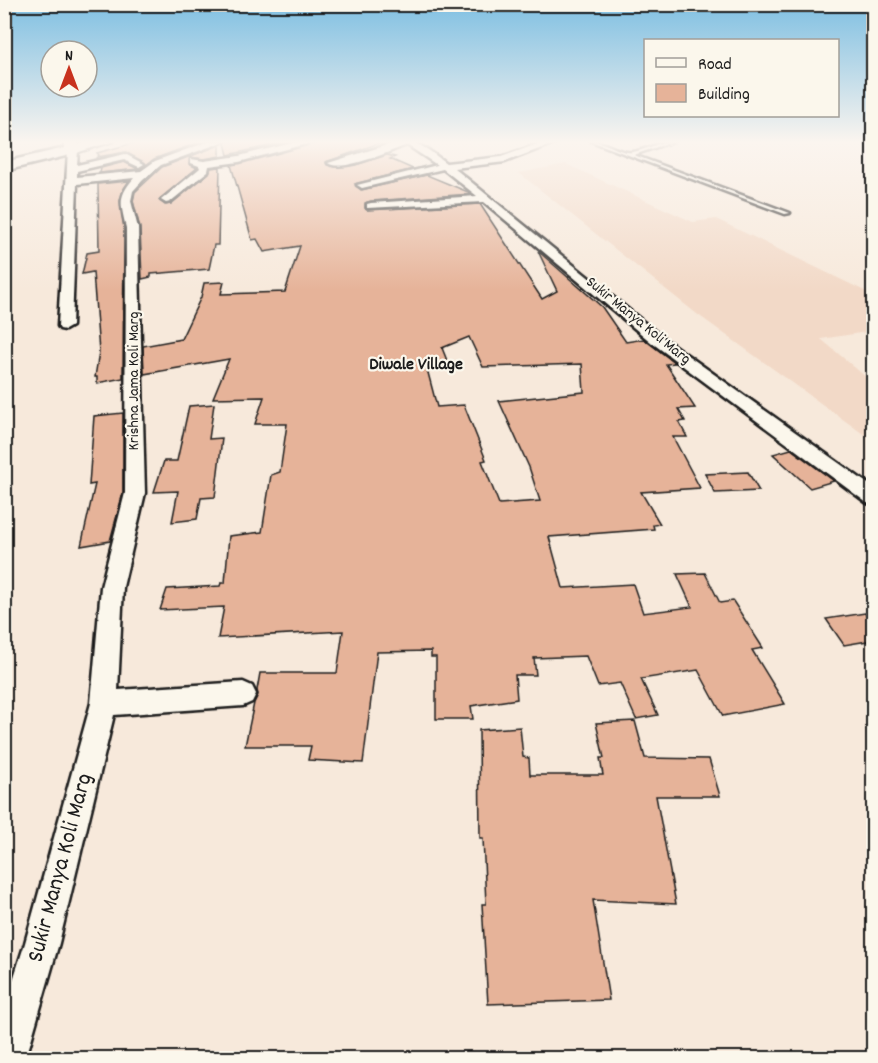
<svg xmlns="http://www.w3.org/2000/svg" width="878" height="1063" font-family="Dekko,sans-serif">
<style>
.built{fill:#f2d9c7}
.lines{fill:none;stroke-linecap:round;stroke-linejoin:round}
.stream{fill:#57878e;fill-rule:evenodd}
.building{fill:#e6b399;stroke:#1c1c1c;stroke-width:1.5;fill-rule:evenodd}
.service-casing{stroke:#1c1c1c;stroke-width:5}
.minor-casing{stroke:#1c1c1c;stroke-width:5}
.secondary-casing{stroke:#1c1c1c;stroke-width:4}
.primary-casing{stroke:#1c1c1c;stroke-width:5}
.service{fill:#fbf7ec;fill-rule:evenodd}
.minor{fill:#fbf7ec;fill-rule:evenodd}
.secondary{fill:#fbf7ec;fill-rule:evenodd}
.primary{fill:#fbf7ec;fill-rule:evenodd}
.labels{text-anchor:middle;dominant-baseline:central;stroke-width:4.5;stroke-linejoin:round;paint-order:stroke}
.far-street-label{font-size:16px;fill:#1c1c1c;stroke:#fbf7ec}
.far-neighbourhood-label{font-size:18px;font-weight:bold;fill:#1c1c1c;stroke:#fbf7ec}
.near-street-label{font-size:24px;fill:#1c1c1c;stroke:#fbf7ec}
</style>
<rect width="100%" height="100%" fill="#f7e9db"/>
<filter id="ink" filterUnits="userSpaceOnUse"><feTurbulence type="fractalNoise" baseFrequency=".0167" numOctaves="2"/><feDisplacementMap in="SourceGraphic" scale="12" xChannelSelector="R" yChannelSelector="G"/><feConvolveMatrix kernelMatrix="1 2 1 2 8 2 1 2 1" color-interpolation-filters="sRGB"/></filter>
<g filter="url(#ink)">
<path class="built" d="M 566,164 L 693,222 L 716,219 L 873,295 L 873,331 L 821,339 L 873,383 L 873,441 L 697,314 L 519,173 Z"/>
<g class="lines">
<path class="stream" d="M 12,141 L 15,141 L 10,155 L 7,156 Z"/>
</g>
<g class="building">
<path d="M 141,141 L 202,141 L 154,159 L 146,165 L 126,152 L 97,157 L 99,155 L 97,153 Z"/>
<path d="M 227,141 L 289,141 L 228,155 L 225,143 Z"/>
<path d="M 319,141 L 385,141 L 326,162 L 327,165 L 334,167 L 355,165 L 387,155 L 395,157 L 390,159 L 413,169 L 355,184 L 361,190 L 427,175 L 468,192 L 471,194 L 371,201 L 365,203 L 365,208 L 367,210 L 480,204 L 542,299 L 557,291 L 538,251 L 602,307 L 626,342 L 644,339 L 675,363 L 666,364 L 695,408 L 678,409 L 685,421 L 679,422 L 687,437 L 673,437 L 700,488 L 641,492 L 660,524 L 653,525 L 654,529 L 549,537 L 563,588 L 633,584 L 643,613 L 692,607 L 677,574 L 705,573 L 720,603 L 733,601 L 763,648 L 752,650 L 785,704 L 723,716 L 698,670 L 641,679 L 658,715 L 636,719 L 620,683 L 598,686 L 586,656 L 534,658 L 536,675 L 515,675 L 517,699 L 471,706 L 473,719 L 436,719 L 436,657 L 431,657 L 431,651 L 377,652 L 363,763 L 308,760 L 311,746 L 245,746 L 254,703 L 258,695 L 257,690 L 260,673 L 337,673 L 343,631 L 218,638 L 224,607 L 160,610 L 167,589 L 220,586 L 221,583 L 225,583 L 229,536 L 262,532 L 271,475 L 280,472 L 287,424 L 255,424 L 264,397 L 213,398 L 229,359 L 144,374 L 143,346 L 181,339 L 201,297 L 204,283 L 224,282 L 221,294 L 285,292 L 300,246 L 264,252 L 257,239 L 252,240 L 231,165 ZM 469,337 L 483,367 L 582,364 L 584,392 L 499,401 L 529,467 L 540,501 L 499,504 L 482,461 L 486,460 L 464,405 L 437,407 L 427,369 L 450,368 L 442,348 Z"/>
<path d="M 220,145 L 220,156 L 204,159 L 190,157 L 189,164 L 197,168 L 159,200 L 165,205 L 171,204 L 209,173 L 211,168 L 220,167 L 218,245 L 214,245 L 209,269 L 151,274 L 151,277 L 142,279 L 140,228 L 133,201 L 135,192 L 162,167 Z"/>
<path d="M 124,162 L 138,169 L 100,173 L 101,168 Z"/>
<path d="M 129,181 L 123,190 L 120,201 L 124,228 L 123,378 L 97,383 L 97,377 L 95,377 L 99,352 L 93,272 L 82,274 L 87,253 L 99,251 L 98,184 Z"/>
<path d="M 214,404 L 209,439 L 222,438 L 215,497 L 201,498 L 197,519 L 172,522 L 178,491 L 154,492 L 164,461 L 177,461 L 189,406 Z"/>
<path d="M 123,413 L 123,493 L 110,541 L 81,546 L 95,484 L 89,485 L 94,416 Z"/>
<path d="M 791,449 L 834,481 L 810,488 L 773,454 Z"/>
<path d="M 748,472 L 759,491 L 715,493 L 705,474 Z"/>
<path d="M 865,613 L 873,623 L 873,640 L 844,645 L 826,619 Z"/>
<path d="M 635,721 L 645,758 L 709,759 L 720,796 L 656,796 L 676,904 L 593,900 L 609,1000 L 488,1004 L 482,904 L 486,904 L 483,838 L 480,838 L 479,730 L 520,727 L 523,757 L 529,758 L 530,775 L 603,775 L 600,758 L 604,758 L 596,723 Z"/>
</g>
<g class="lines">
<defs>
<path id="service" d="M 591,141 C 605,141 621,154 632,152 C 647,150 659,141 674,141 L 634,155 L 790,213 L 785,214 Z"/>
<g id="minor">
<path d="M 210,141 L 225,141 L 161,165 L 143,180 L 133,191 L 131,201 L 138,228 L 145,493 L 123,587 L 118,690 L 243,682 L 252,686 L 256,694 L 252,702 L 243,706 L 114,715 L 59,943 L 26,1058 L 4,1058 L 4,1008 L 25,943 L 91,703 L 101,587 L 125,493 L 126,228 C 121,204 117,197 134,178 L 77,184 L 72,326 L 65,330 L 60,329 L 58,326 L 68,150 L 73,147 L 78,150 L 77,165 L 125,154 L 144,164 L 139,167 L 124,160 L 77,171 L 77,177 L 141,171 L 155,161 Z"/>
<path d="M 300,141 L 317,141 L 239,162 L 209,166 L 208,171 L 170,202 L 166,203 L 161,200 L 200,168 L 199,166 L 191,163 L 191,159 L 204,161 L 239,156 Z"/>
<path d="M 400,141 C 420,141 431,152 446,163 L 501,157 L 546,141 L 560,141 L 505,162 L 454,168 L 662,337 L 874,488 L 874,505 L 867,503 L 652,343 L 484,202 L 367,208 L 367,204 L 371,203 L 477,196 L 443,169 L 362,188 L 357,185 L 437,165 L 407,145 C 390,151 342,173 328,163 Z"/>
</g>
<path id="secondary" d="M 91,141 L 114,141 L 73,154 L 66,150 L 68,147 Z"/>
<path id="primary" d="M 63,141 L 77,141 L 80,150 L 78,153 L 4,171 L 4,162 L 65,148 Z"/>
</defs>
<use href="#service" class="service-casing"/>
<use href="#minor" class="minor-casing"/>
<use href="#secondary" class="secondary-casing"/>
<use href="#primary" class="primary-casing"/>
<use href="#service" class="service"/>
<use href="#minor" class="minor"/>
<use href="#secondary" class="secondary"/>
<use href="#primary" class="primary"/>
</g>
</g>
<linearGradient id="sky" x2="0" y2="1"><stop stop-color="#7ebfe2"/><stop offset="0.49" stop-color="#fbf5ef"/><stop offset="1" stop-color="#fbf5ef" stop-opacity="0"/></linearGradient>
<rect width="878" height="290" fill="url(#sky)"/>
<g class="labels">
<g class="far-street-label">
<text transform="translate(638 321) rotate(39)">Sukir Manya Koli Marg</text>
<text transform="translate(134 381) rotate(-90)">Krishna Jama Koli Marg</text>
</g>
<g class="far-neighbourhood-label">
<text x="416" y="365">Diwale Village</text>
</g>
<g class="near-street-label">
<text transform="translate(61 868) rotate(-75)">Sukir Manya Koli Marg</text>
</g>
</g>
<rect width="878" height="1063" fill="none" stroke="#fbf7ec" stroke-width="24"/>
<rect x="12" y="12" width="854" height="1039" fill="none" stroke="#1c1c1c" stroke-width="2" filter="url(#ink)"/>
<rect x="644" y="39" width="195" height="78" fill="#fbf7ec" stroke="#a29f99" stroke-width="1.5"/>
<rect x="656" y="58" width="30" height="9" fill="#fbf7ec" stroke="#a29f99" stroke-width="1.5"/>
<text x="698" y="69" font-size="18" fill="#1c1c1c">Road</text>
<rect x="656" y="84" width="30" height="18" fill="#e6b399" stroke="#a29f99" stroke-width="1.5"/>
<text x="698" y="99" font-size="18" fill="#1c1c1c">Building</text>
<g transform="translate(69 69)"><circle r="28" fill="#fbf7ec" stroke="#a29f99" stroke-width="1.5"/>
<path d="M0-4.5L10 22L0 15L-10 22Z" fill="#c8321e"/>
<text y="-9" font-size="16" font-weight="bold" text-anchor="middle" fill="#1c1c1c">N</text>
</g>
</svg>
